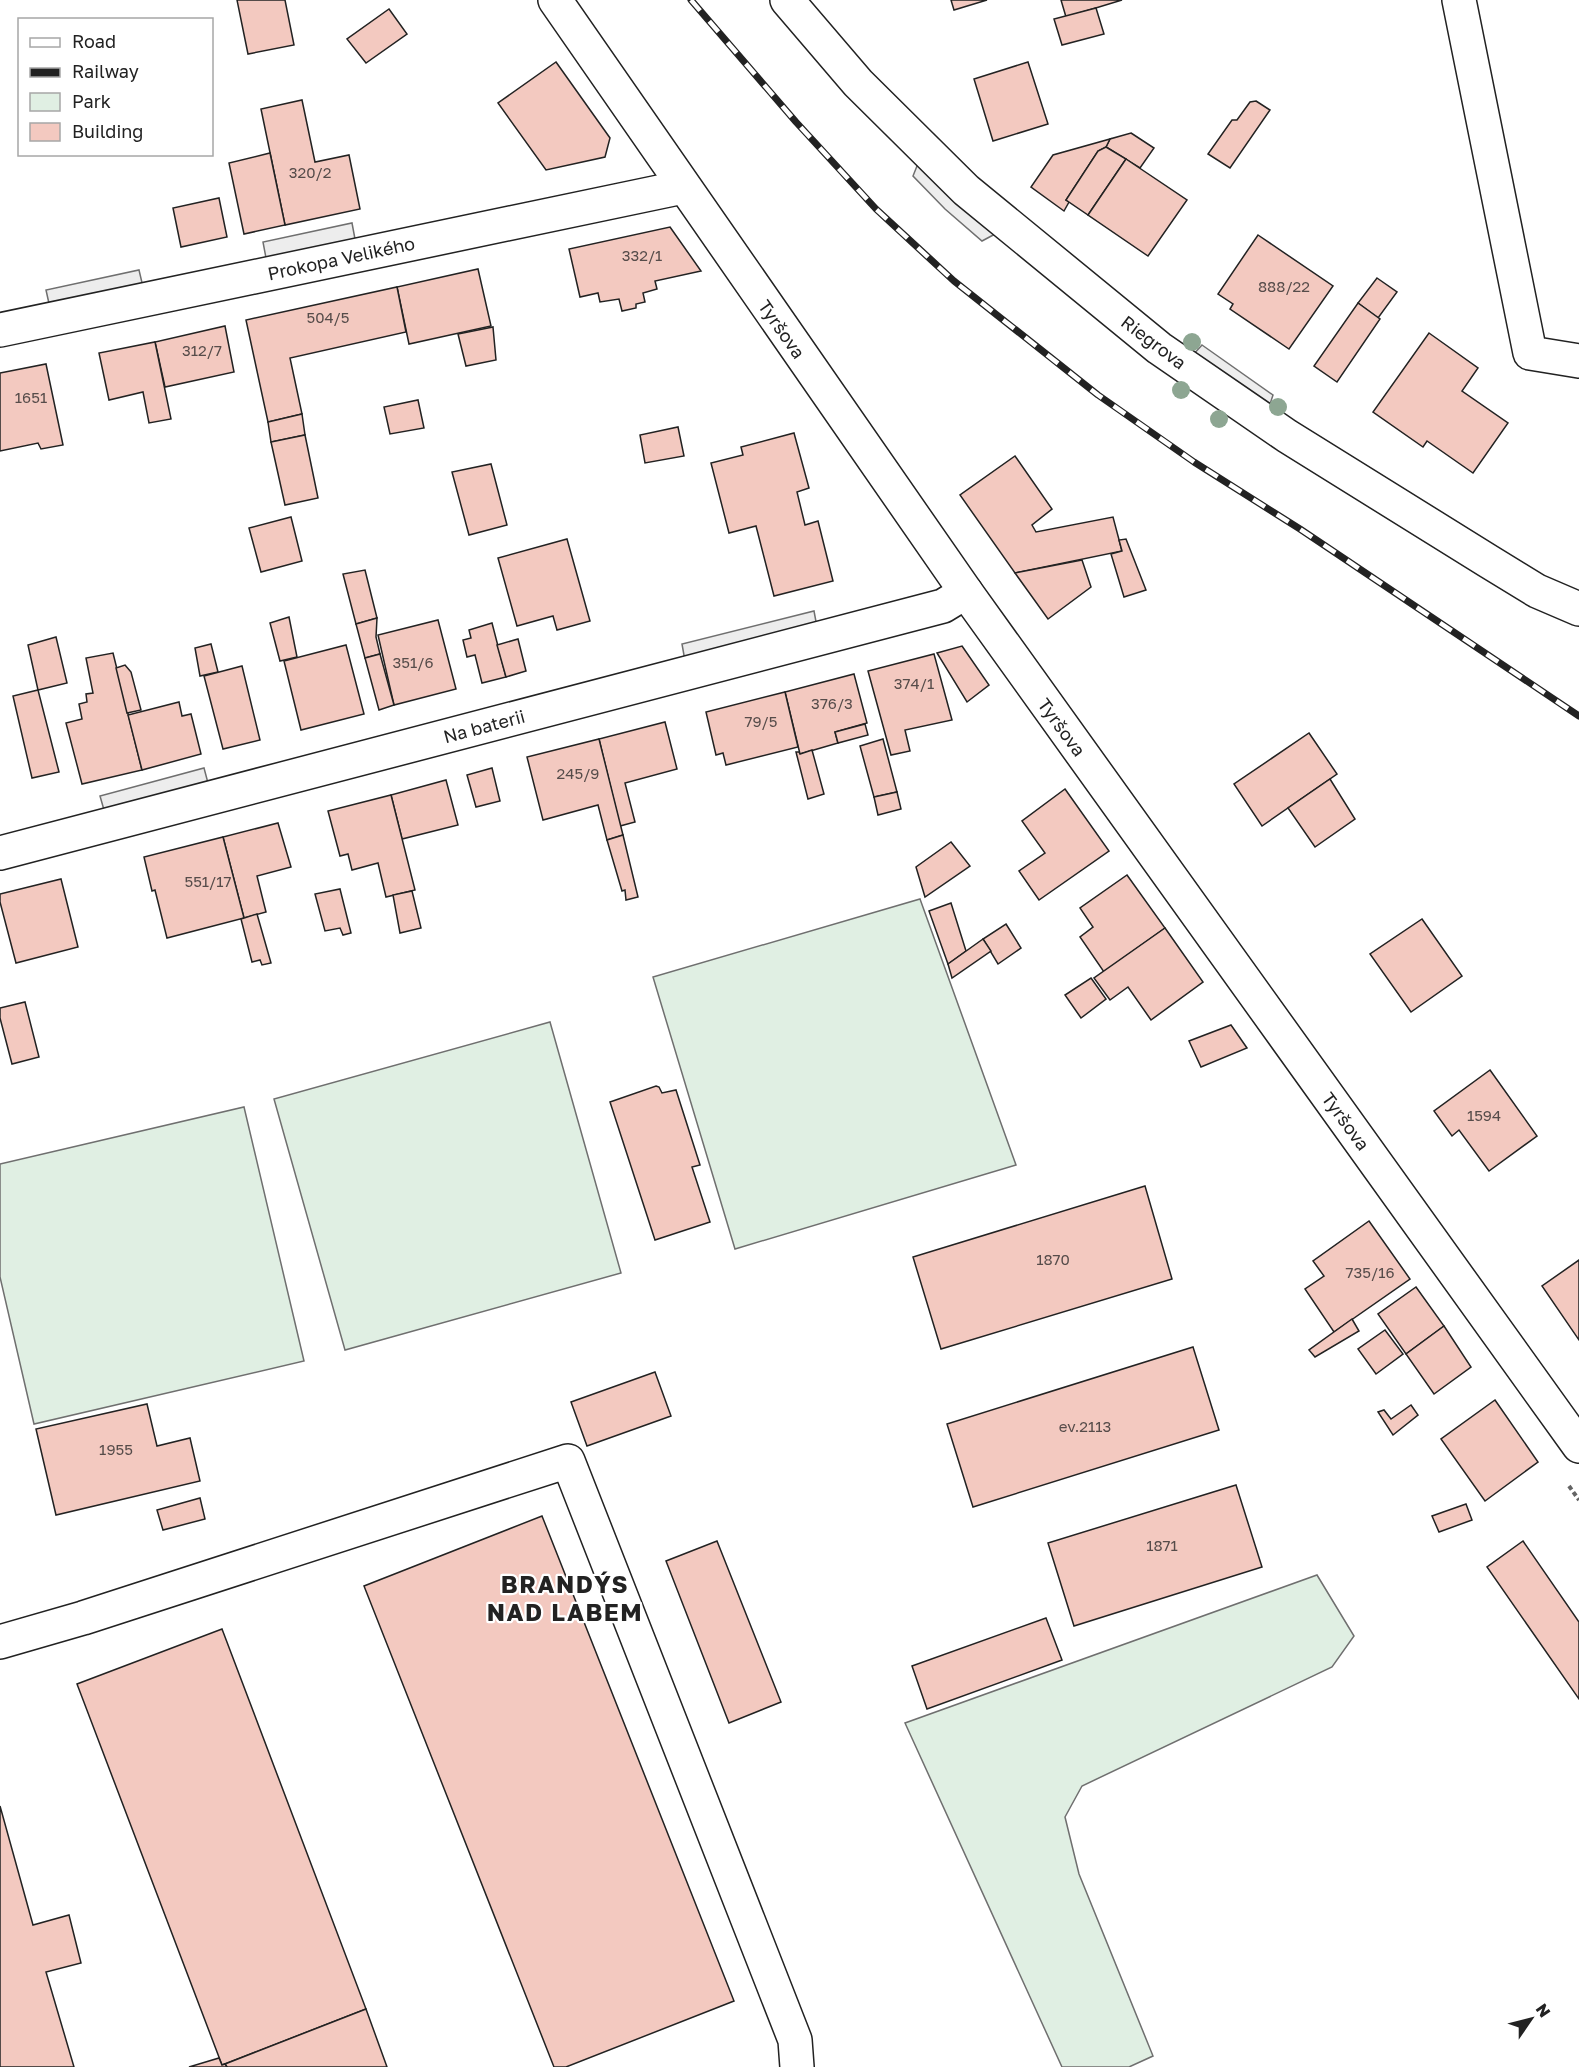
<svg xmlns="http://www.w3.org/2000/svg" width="1579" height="2067" font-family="'Golos Text',sans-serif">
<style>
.green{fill:#e0efe3;stroke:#6f6f6f;stroke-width:1.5}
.parking{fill:#ededed;stroke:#6f6f6f;stroke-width:1.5}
.building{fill:#f3c9c0;stroke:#222;stroke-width:1.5}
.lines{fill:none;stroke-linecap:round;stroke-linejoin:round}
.minor-casing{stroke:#222;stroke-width:36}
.path{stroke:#646464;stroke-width:4;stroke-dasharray:4.5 3;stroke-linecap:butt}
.minor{stroke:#fff;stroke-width:33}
.rail-casing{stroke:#222;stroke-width:7}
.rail{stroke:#fff;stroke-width:4.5;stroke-dasharray:14;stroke-linecap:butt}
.tree{fill:#8da692}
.labels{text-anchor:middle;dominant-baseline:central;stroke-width:4.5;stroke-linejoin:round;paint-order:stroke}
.number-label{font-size:15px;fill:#564c4a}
.street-label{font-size:18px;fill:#222;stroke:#fff}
.district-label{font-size:24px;font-weight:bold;letter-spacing:1.5px;fill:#222;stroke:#fff}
</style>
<rect width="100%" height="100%" fill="#fff"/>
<g class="green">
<path d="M 920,899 L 1016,1165 L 735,1249 L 653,977 Z"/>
<path d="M 550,1022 L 621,1273 L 345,1350 L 274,1099 Z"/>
<path d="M 244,1107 L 304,1361 L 34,1424 L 0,1277 L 0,1164 Z"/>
<path d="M 1317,1575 L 1354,1636 L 1332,1667 L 1082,1786 L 1065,1817 L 1079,1874 L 1153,2056 L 1129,2067 L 1062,2067 L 905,1723 Z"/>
</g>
<g class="parking">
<path d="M 919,161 L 997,233 L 982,241 L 945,209 L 913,176 Z"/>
<path d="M 352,223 L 355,239 L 266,258 L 263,242 Z"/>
<path d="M 139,270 L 143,287 L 50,308 L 46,290 Z"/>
<path d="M 1202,345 L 1273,395 L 1268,410 L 1191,357 Z"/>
<path d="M 814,611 L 817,627 L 685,661 L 682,644 Z"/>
<path d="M 204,768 L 208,783 L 104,810 L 100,796 Z"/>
</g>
<g class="building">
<path d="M 237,0 L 285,0 L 294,45 L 248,54 Z"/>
<path d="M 951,0 L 987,0 L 954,10 Z"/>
<path d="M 1061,0 L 1122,0 L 1066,17 Z"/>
<path d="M 1096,8 L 1104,34 L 1062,45 L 1054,19 Z"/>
<path d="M 389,9 L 407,34 L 366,63 L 347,39 Z"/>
<path d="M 556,62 L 610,138 L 605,157 L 546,170 L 498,103 Z"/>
<path d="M 1028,62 L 1048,124 L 993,141 L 974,79 Z"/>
<path d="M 302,100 L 315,162 L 349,155 L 360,209 L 285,225 L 261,109 Z"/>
<path d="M 1256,101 L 1270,110 L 1230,168 L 1208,154 L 1232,120 L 1237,120 L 1250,102 Z"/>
<path d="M 1131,133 L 1154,148 L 1140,168 L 1106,147 L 1110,139 Z"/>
<path d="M 1110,139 L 1106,147 L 1098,151 L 1066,200 L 1069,202 L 1064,211 L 1031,187 L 1053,155 Z"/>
<path d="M 1106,147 L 1126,159 L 1088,215 L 1066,200 L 1098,151 Z"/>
<path d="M 270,153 L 285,225 L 244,234 L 229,163 Z"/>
<path d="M 1126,159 L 1187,200 L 1148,256 L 1088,215 Z"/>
<path d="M 219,198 L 227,237 L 181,247 L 173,208 Z"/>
<path d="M 670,227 L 701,271 L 655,281 L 657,289 L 643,293 L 645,302 L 636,304 L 636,308 L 622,311 L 619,299 L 600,302 L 598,293 L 580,297 L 569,249 Z"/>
<path d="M 1258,235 L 1333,286 L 1289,349 L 1230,309 L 1233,304 L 1218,294 Z"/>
<path d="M 478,269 L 491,326 L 409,344 L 397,287 Z"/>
<path d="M 1377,278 L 1397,292 L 1378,318 L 1358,303 Z"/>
<path d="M 397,287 L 406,332 L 290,358 L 302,414 L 268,422 L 246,320 Z"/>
<path d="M 1358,303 L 1380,319 L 1337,382 L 1314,366 Z"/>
<path d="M 225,326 L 234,372 L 165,387 L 155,342 Z"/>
<path d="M 493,327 L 496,360 L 466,366 L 458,334 Z"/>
<path d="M 1429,333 L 1478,368 L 1462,391 L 1508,423 L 1473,473 L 1427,441 L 1423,447 L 1373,412 Z"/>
<path d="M 155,342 L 171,419 L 149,423 L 143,392 L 109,400 L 99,353 Z"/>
<path d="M 46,364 L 63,445 L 41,449 L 38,443 L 0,451 L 0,373 Z"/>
<path d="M 418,400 L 424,428 L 390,434 L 384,407 Z"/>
<path d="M 302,414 L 305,435 L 271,442 L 268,422 Z"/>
<path d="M 678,427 L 684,456 L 645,463 L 640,435 Z"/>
<path d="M 794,433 L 809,488 L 797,492 L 805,525 L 818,521 L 833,581 L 774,596 L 756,526 L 729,533 L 711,463 L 743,455 L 741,447 Z"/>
<path d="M 305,435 L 318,498 L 285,505 L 271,442 Z"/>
<path d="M 1015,456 L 1052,509 L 1032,525 L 1036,532 L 1113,517 L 1122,551 L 1015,573 L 960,495 Z"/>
<path d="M 491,464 L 507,525 L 469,535 L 452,472 Z"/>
<path d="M 291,517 L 302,561 L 261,572 L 249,528 Z"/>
<path d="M 567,539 L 590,621 L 557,630 L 553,616 L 517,626 L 498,558 Z"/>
<path d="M 1126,539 L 1146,590 L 1124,597 L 1111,554 L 1122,551 L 1119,540 Z"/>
<path d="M 1082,560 L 1091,587 L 1048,619 L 1015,573 Z"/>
<path d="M 365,570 L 377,618 L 356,624 L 343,574 Z"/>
<path d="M 289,617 L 297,657 L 280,661 L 270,623 Z"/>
<path d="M 377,618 L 376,637 L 380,654 L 365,658 L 356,624 Z"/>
<path d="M 438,620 L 456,689 L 394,705 L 378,635 Z"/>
<path d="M 492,623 L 506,677 L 482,683 L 475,655 L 467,657 L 463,640 L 471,638 L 469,630 Z"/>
<path d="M 56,637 L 67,683 L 38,690 L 28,645 Z"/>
<path d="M 518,639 L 526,671 L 506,677 L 497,645 Z"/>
<path d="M 211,644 L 218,672 L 200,676 L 195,648 Z"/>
<path d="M 346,645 L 364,714 L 301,730 L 284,661 Z"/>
<path d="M 962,646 L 989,685 L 967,702 L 937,653 Z"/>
<path d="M 113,653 L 142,770 L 82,784 L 66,723 L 82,719 L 79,704 L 87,702 L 86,694 L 93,693 L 86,658 Z"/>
<path d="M 380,654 L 394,705 L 379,710 L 365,658 Z"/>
<path d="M 934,654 L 952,720 L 905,730 L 910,751 L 891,755 L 868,671 Z"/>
<path d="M 125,665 L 131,672 L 141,710 L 127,713 L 116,668 Z"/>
<path d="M 242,666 L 260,740 L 223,749 L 204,676 Z"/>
<path d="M 854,674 L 867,723 L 835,732 L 838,743 L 800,754 L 785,692 Z"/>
<path d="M 38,690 L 59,772 L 32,778 L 13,696 Z"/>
<path d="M 785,692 L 798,747 L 726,765 L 723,753 L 716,755 L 706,712 Z"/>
<path d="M 179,702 L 182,716 L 191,714 L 201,754 L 142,770 L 128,715 Z"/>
<path d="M 665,722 L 677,769 L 625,783 L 635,822 L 620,826 L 599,739 Z"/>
<path d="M 865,724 L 868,735 L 838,743 L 835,732 Z"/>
<path d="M 1309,733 L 1337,774 L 1262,826 L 1234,784 Z"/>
<path d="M 599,739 L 623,835 L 607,840 L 598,805 L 543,820 L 527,757 Z"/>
<path d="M 883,739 L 897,792 L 874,797 L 860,746 Z"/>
<path d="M 812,750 L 824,794 L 808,799 L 796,752 L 799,752 L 800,754 Z"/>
<path d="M 492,768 L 500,801 L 476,807 L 467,775 Z"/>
<path d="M 1330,779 L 1355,819 L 1315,847 L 1288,808 Z"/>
<path d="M 446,780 L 458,825 L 402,839 L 391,795 Z"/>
<path d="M 1065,789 L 1109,851 L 1039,900 L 1019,871 L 1045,853 L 1022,821 Z"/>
<path d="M 897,792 L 901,809 L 878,815 L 874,797 Z"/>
<path d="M 391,795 L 415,890 L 386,897 L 378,863 L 352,870 L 348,854 L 340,856 L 328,811 Z"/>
<path d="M 278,823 L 291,867 L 257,876 L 266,912 L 244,918 L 223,837 Z"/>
<path d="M 623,835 L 638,897 L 626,900 L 625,890 L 622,891 L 607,840 Z"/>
<path d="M 223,837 L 244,918 L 167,938 L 155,890 L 152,891 L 144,857 Z"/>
<path d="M 951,842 L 970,866 L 925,897 L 916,867 Z"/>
<path d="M 1127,875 L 1165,928 L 1104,972 L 1080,937 L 1093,927 L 1080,908 Z"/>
<path d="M 61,879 L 78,947 L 16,963 L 0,902 L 0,894 Z"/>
<path d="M 340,889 L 351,933 L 343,935 L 340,928 L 325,931 L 315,894 Z"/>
<path d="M 412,891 L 421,928 L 400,933 L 393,895 Z"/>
<path d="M 951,903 L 966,951 L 948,964 L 929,911 Z"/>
<path d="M 257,914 L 271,963 L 262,965 L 260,960 L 252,962 L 241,919 Z"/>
<path d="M 1422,919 L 1462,976 L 1411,1012 L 1370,954 Z"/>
<path d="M 1006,924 L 1021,948 L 998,964 L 983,939 Z"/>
<path d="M 1165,928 L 1203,982 L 1151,1020 L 1128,987 L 1110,1000 L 1094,978 Z"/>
<path d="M 983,939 L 991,951 L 952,978 L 948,964 Z"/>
<path d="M 1091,978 L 1106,999 L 1081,1018 L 1065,995 Z"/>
<path d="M 25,1002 L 39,1057 L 12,1064 L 0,1018 L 0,1008 Z"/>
<path d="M 1231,1025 L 1247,1048 L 1201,1067 L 1189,1041 Z"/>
<path d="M 1490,1070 L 1537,1136 L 1489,1171 L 1459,1130 L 1452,1136 L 1434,1111 Z"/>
<path d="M 656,1086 L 659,1087 L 662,1093 L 676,1090 L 700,1165 L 692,1167 L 710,1222 L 655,1240 L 610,1102 Z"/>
<path d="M 1145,1186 L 1172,1279 L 941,1349 L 913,1257 Z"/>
<path d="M 1369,1221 L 1410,1279 L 1334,1332 L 1305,1289 L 1324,1276 L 1313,1261 Z"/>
<path d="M 1579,1260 L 1579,1340 L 1542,1286 Z"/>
<path d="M 1416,1287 L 1444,1326 L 1406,1354 L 1378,1314 Z"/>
<path d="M 1352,1319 L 1359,1331 L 1315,1357 L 1309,1350 Z"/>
<path d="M 1444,1326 L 1471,1367 L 1434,1394 L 1406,1354 Z"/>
<path d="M 1385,1330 L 1403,1354 L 1376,1374 L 1358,1349 Z"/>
<path d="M 1193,1347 L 1219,1430 L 973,1507 L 947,1424 Z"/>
<path d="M 655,1372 L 671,1416 L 587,1446 L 571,1402 Z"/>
<path d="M 1495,1400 L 1538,1462 L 1485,1501 L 1441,1439 Z"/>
<path d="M 147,1404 L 157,1446 L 190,1438 L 200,1481 L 56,1515 L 36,1429 Z"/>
<path d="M 1411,1405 L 1418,1415 L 1393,1435 L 1378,1412 L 1384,1410 L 1391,1419 Z"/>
<path d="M 1236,1485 L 1262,1567 L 1074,1626 L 1048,1543 Z"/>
<path d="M 200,1498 L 205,1519 L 163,1530 L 157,1510 Z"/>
<path d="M 1466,1504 L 1472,1520 L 1439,1532 L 1432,1516 Z"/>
<path d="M 542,1516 L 734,2001 L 566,2067 L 554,2067 L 364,1586 Z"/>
<path d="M 717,1541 L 781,1702 L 729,1723 L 666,1561 Z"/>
<path d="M 1523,1541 L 1579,1622 L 1579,1699 L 1487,1567 Z"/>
<path d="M 1046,1618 L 1062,1660 L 927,1709 L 912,1666 Z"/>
<path d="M 222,1629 L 366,2009 L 222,2065 L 77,1684 Z"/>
<path d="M 0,1806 L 33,1925 L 69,1915 L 81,1963 L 46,1972 L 74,2067 L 0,2067 Z"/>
<path d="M 366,2009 L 387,2067 L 227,2067 L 225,2064 Z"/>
<path d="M 219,2058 L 222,2065 L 225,2064 L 227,2067 L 189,2067 Z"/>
</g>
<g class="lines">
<defs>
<g id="minor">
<path d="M 555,0 L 966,592 L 1579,1446"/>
<path d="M 787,0 L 858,83 L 966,190 L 1159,348 L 1287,436 L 1488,561 L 1537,591 L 1579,609"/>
<path d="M 1459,0 L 1530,353 L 1579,361"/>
<path d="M 0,330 L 683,187"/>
<path d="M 0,853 L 943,606 L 966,592"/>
<path d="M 0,1642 L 83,1618 L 568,1461 L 795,2040 L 797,2067"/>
</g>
</defs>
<use href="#minor" class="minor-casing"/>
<path class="path" d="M 1569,1486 L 1579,1500"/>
<use href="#minor" class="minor"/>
<defs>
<path id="rail" d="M 691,0 L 796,122 L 876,209 L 954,281 L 1098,395 L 1194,462 L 1300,529 L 1579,716"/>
</defs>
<use href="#rail" class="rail-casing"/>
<use href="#rail" class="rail"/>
</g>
<g class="tree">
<circle cx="1192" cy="342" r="9"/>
<circle cx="1181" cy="390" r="9"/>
<circle cx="1278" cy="407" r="9"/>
<circle cx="1219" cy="419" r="9"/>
</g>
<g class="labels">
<g class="number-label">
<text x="310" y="172">320/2</text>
<text x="642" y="255">332/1</text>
<text x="1284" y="286">888/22</text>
<text x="328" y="317">504/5</text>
<text x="202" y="350">312/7</text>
<text x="31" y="397">1651</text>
<text x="413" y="662">351/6</text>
<text x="914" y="683">374/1</text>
<text x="832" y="703">376/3</text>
<text x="761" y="721">79/5</text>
<text x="578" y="773">245/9</text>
<text x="208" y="881">551/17</text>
<text x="1484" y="1115">1594</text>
<text x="1053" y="1259">1870</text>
<text x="1370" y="1272">735/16</text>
<text x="1085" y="1426">ev.2113</text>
<text x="116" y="1449">1955</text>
<text x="1162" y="1545">1871</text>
</g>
<g class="street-label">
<text transform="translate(341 258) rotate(-12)">Prokopa Velikého</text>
<text transform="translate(782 329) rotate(55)">Tyršova</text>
<text transform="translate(1154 342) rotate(37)">Riegrova</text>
<text transform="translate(484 726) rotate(-15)">Na baterii</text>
<text transform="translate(1062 727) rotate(54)">Tyršova</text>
<text transform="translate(1346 1121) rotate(54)">Tyršova</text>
</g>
<g class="district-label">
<text x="565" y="1583">BRANDÝS<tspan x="565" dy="28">NAD LABEM</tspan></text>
</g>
</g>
<rect x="18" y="18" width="195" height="138" fill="#ffffff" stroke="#a7a7a7" stroke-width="1.5"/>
<rect x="30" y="38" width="30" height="9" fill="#ffffff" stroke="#a7a7a7" stroke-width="1.5"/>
<text x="72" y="48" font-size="18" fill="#222222">Road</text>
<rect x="30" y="68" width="30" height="9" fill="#222222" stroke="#a7a7a7" stroke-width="1.5"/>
<text x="72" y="78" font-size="18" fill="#222222">Railway</text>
<rect x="30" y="93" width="30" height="18" fill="#e0efe3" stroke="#a7a7a7" stroke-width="1.5"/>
<text x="72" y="108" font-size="18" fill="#222222">Park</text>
<rect x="30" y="123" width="30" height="18" fill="#f3c9c0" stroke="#a7a7a7" stroke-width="1.5"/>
<text x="72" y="138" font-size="18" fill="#222222">Building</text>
<g transform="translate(1531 2019) rotate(55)" stroke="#ffffff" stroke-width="4.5" paint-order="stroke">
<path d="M0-4.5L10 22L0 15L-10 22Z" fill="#222222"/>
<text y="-9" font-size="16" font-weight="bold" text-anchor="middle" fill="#222222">N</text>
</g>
</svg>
